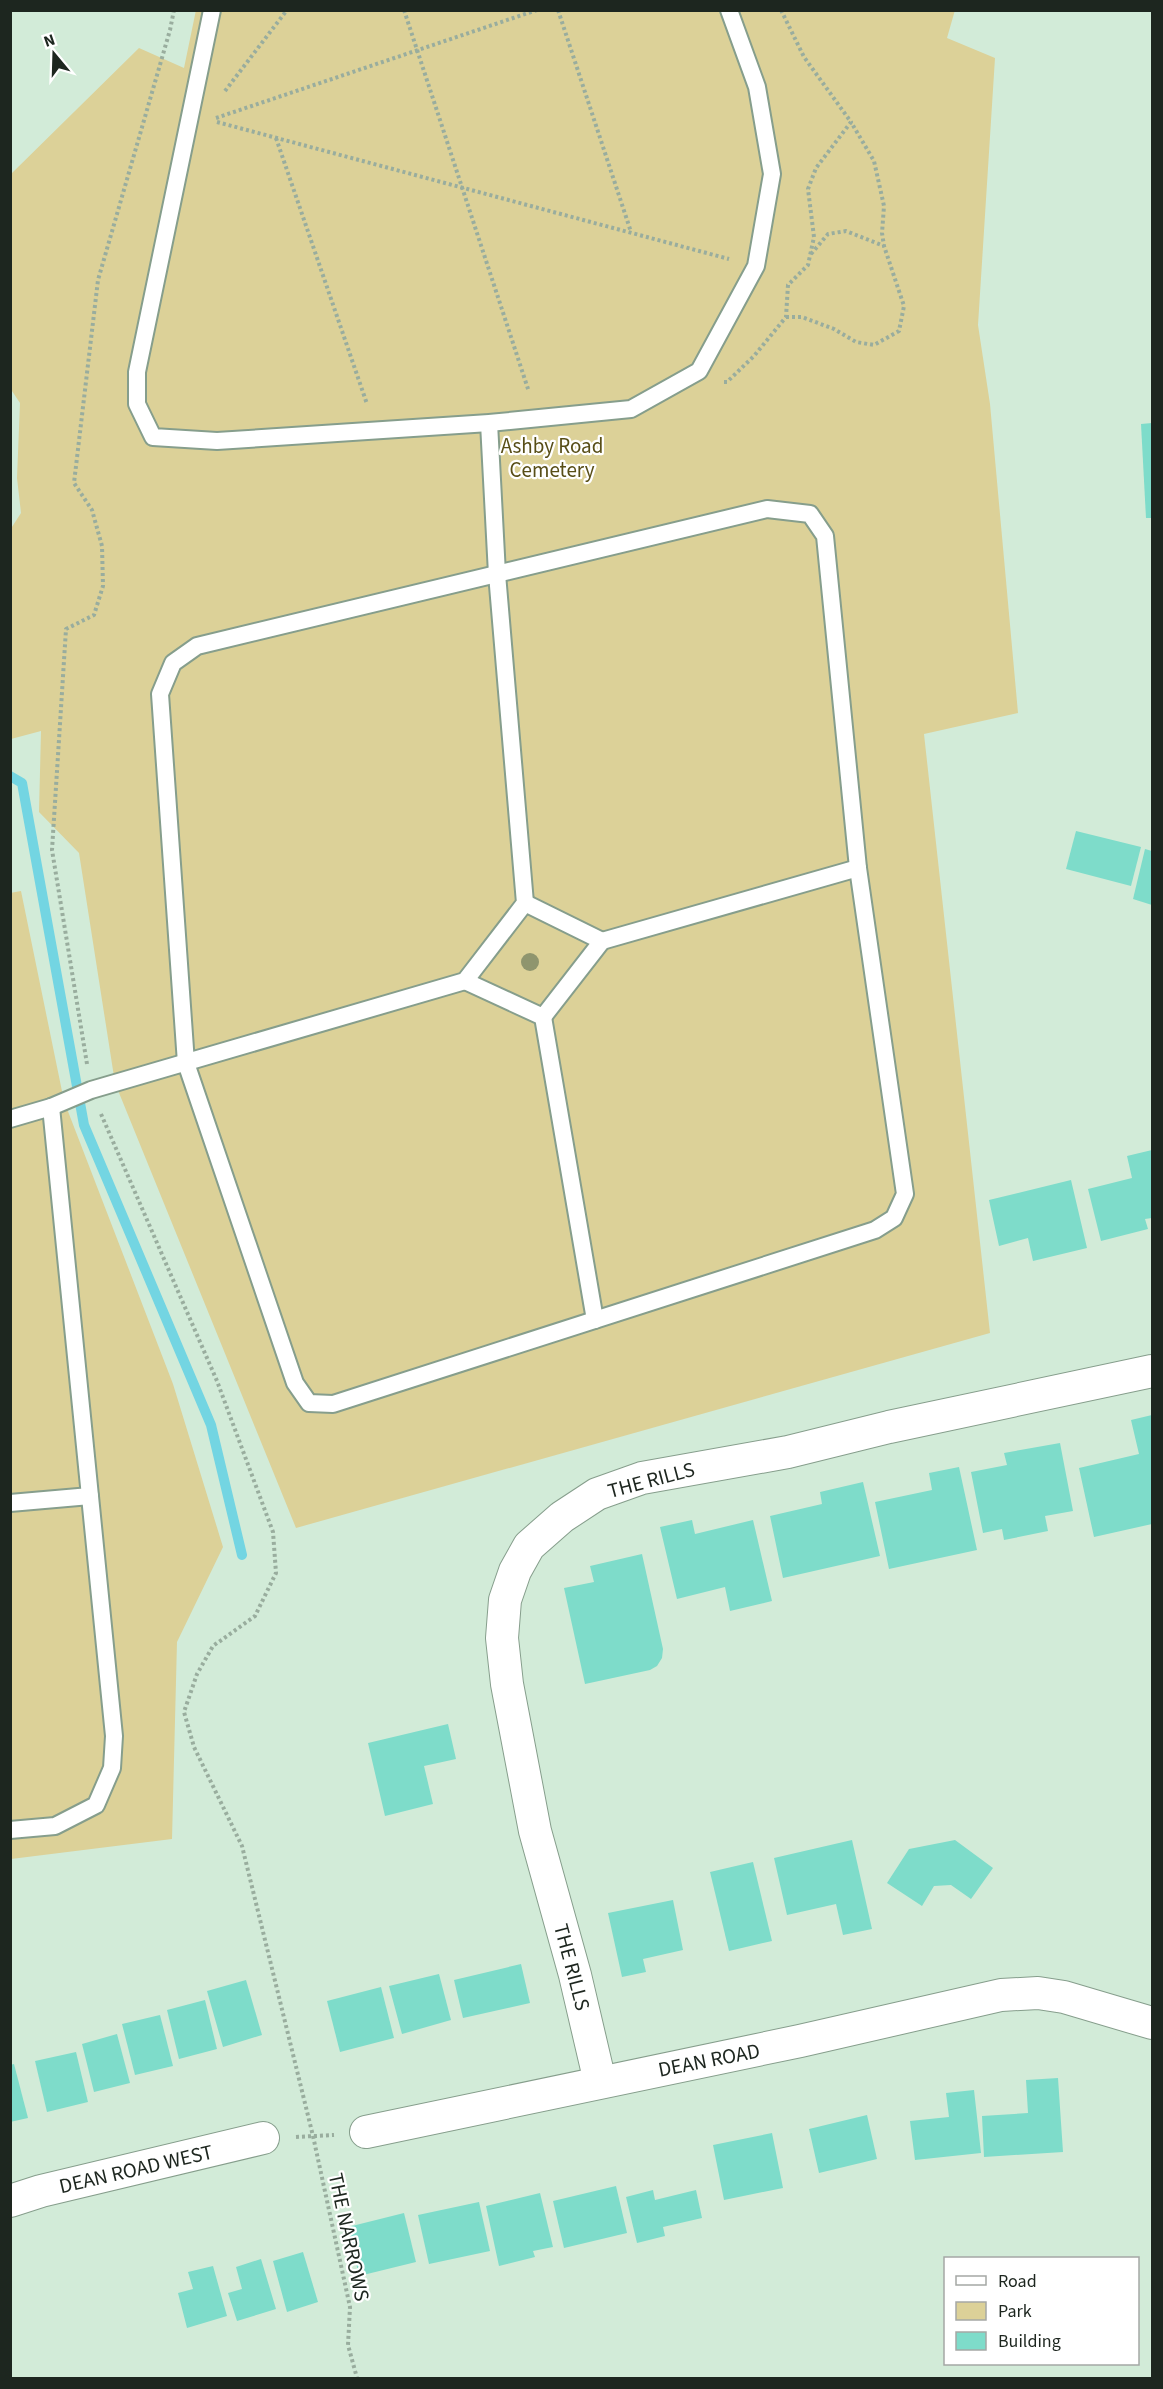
<svg xmlns="http://www.w3.org/2000/svg" width="1163" height="2389" font-family="'Source Sans 3',sans-serif">
<style>
.green{fill:#dcd198}
.lines{fill:none;stroke-linecap:round;stroke-linejoin:round}
.stream{stroke:#73d5e2;stroke-width:10}
.building{fill:#7edcca}
.lane-casing{stroke:#869e8c;stroke-width:20}
.street-casing{stroke:#869e8c;stroke-width:34}
.path{stroke:#99ad9e;stroke-width:4;stroke-dasharray:3 3;stroke-linecap:butt}
.lane{stroke:#fff;stroke-width:16}
.street{stroke:#fff;stroke-width:32}
.tree{fill:#8f956e}
.labels{text-anchor:middle;dominant-baseline:central;stroke-width:4.5;stroke-linejoin:round;paint-order:stroke}
.park-label{font-size:21px;fill:#584e17;stroke:#fff}
.street-label{font-size:21px;fill:#1d261f;stroke:#fff}
</style>
<rect width="100%" height="100%" fill="#d2ebd8"/>
<g class="green">
<path d="M 196,10 L 955,10 L 947,38 L 995,58 L 978,325 L 990,404 L 1018,713 L 924,734 L 990,1333 L 296,1528 L 115,1083 L 79,853 L 39,812 L 41,731 L 11,739 L 10,530 L 21,513 L 17,478 L 20,403 L 10,388 L 11,174 L 139,48 L 184,68 Z"/>
<path d="M 21,891 L 64,1101 L 173,1384 L 223,1547 L 177,1642 L 172,1839 L 11,1859 L 10,893 Z"/>
</g>
<g class="lines">
<path class="stream" d="M 10,776 L 22,783 L 84,1125 L 211,1425 L 242,1555"/>
</g>
<g class="building">
<path d="M 1152,423 L 1152,518 L 1146,518 L 1141,424 Z"/>
<path d="M 1076,831 L 1141,847 L 1131,886 L 1066,869 Z"/>
<path d="M 1145,849 L 1152,851 L 1152,905 L 1133,899 Z"/>
<path d="M 1152,1150 L 1152,1218 L 1145,1219 L 1148,1229 L 1101,1241 L 1088,1189 L 1132,1178 L 1127,1156 Z"/>
<path d="M 1071,1180 L 1087,1248 L 1033,1261 L 1028,1238 L 999,1246 L 989,1200 Z"/>
<path d="M 1152,1415 L 1152,1524 L 1094,1537 L 1079,1468 L 1139,1454 L 1131,1420 Z"/>
<path d="M 1060,1443 L 1073,1511 L 1045,1516 L 1048,1531 L 1004,1540 L 1002,1529 L 983,1533 L 971,1472 L 1007,1465 L 1004,1453 Z"/>
<path d="M 959,1467 L 977,1550 L 889,1569 L 875,1502 L 932,1490 L 929,1473 Z"/>
<path d="M 863,1482 L 880,1556 L 783,1578 L 770,1516 L 822,1504 L 820,1492 Z"/>
<path d="M 692,1520 L 695,1534 L 753,1520 L 772,1601 L 730,1611 L 725,1587 L 677,1599 L 660,1527 Z"/>
<path d="M 642,1554 L 663,1649 L 662,1658 L 657,1666 L 650,1670 L 585,1684 L 564,1588 L 594,1582 L 590,1566 Z"/>
<path d="M 448,1724 L 456,1759 L 424,1766 L 433,1804 L 385,1816 L 368,1743 Z"/>
<path d="M 852,1840 L 872,1929 L 843,1935 L 836,1904 L 787,1915 L 774,1858 Z"/>
<path d="M 955,1840 L 993,1868 L 971,1899 L 951,1885 L 934,1886 L 922,1906 L 887,1883 L 909,1849 Z"/>
<path d="M 753,1862 L 772,1941 L 729,1951 L 710,1872 Z"/>
<path d="M 673,1900 L 683,1950 L 643,1959 L 646,1972 L 622,1977 L 608,1913 Z"/>
<path d="M 521,1964 L 530,2003 L 463,2018 L 454,1980 Z"/>
<path d="M 439,1974 L 451,2020 L 402,2034 L 389,1986 Z"/>
<path d="M 246,1980 L 262,2035 L 223,2047 L 207,1991 Z"/>
<path d="M 381,1987 L 394,2038 L 340,2052 L 327,2001 Z"/>
<path d="M 205,2000 L 217,2049 L 179,2059 L 167,2010 Z"/>
<path d="M 160,2015 L 173,2066 L 135,2075 L 122,2024 Z"/>
<path d="M 117,2034 L 130,2083 L 94,2092 L 82,2044 Z"/>
<path d="M 76,2052 L 88,2102 L 47,2112 L 35,2061 Z"/>
<path d="M 14,2064 L 28,2118 L 10,2122 L 10,2065 Z"/>
<path d="M 1058,2078 L 1063,2152 L 984,2157 L 982,2116 L 1028,2113 L 1026,2080 Z"/>
<path d="M 974,2090 L 981,2153 L 915,2160 L 910,2121 L 949,2117 L 946,2093 Z"/>
<path d="M 867,2115 L 877,2159 L 819,2173 L 809,2129 Z"/>
<path d="M 772,2133 L 783,2188 L 724,2200 L 713,2145 Z"/>
<path d="M 616,2186 L 627,2233 L 564,2248 L 553,2201 Z"/>
<path d="M 653,2190 L 655,2200 L 696,2190 L 702,2218 L 663,2227 L 665,2236 L 637,2243 L 626,2197 Z"/>
<path d="M 540,2193 L 553,2247 L 533,2251 L 535,2257 L 499,2266 L 486,2206 Z"/>
<path d="M 479,2202 L 490,2251 L 429,2264 L 418,2215 Z"/>
<path d="M 404,2213 L 416,2262 L 359,2276 L 348,2227 Z"/>
<path d="M 303,2252 L 318,2302 L 287,2312 L 273,2261 Z"/>
<path d="M 261,2259 L 276,2309 L 237,2321 L 228,2293 L 242,2289 L 236,2267 Z"/>
<path d="M 213,2266 L 227,2316 L 187,2328 L 178,2293 L 193,2289 L 188,2272 Z"/>
</g>
<g class="lines">
<defs>
<g id="lane">
<path d="M 212,10 L 137,372 L 137,404 L 153,437 L 217,441 L 489,423 L 631,409 L 699,371 L 756,266 L 772,174 L 757,87 L 729,10"/>
<path d="M 767,509 L 810,514 L 825,536 L 858,868 L 905,1194 L 894,1218 L 875,1230 L 333,1404 L 309,1403 L 295,1383 L 186,1063 L 160,694 L 173,663 L 197,646 Z"/>
<path d="M 525,903 L 602,941 L 543,1017"/>
<path d="M 602,941 L 858,868"/>
<path d="M 465,981 L 543,1017 L 595,1320"/>
<path d="M 51,1107 L 91,1090 L 465,981 L 525,903 L 497,574 L 489,423"/>
<path d="M 10,1119 L 51,1107 L 114,1736 L 112,1768 L 96,1805 L 55,1826 L 10,1830"/>
<path d="M 10,1503 L 90,1496"/>
</g>
<g id="street">
<path d="M 600,2082 L 575,1975 L 535,1831 L 507,1684 L 502,1638 L 505,1600 L 515,1571 L 529,1546 L 562,1517 L 597,1494 L 642,1478 L 788,1452 L 889,1427 L 1152,1371"/>
<path d="M 366,2132 L 800,2041 L 1001,1995 L 1038,1993 L 1064,1997 L 1152,2023"/>
<path d="M 10,2201 L 41,2191 L 263,2138"/>
</g>
</defs>
<use href="#lane" class="lane-casing"/>
<use href="#street" class="street-casing"/>
<g class="path">
<path d="M 404,10 L 529,392"/>
<path d="M 558,10 L 631,232"/>
<path d="M 225,91 L 287,10"/>
<path d="M 216,118 L 537,10"/>
<path d="M 217,122 L 729,259"/>
<path d="M 276,138 L 367,404"/>
<path d="M 811,254 L 828,234 L 846,231 L 884,246"/>
<path d="M 786,317 L 802,317 L 834,329 L 856,342 L 874,345 L 899,331 L 904,306 L 884,246 L 882,233 L 884,206 L 874,161 L 851,122"/>
<path d="M 724,382 L 727,382 L 754,356 L 786,317 L 788,285 L 808,265 L 814,237 L 808,189 L 816,168 L 851,122 L 804,57 L 781,10"/>
<path d="M 87,1064 L 52,850 L 66,629 L 94,615 L 103,586 L 102,546 L 92,510 L 74,483 L 98,280 L 170,30 L 174,10"/>
<path d="M 101,1114 L 217,1381 L 273,1532 L 276,1573 L 255,1616 L 213,1646 L 197,1674 L 184,1712 L 194,1747 L 242,1846 L 313,2136 L 350,2307 L 348,2345 L 357,2378"/>
<path d="M 296,2137 L 334,2135"/>
</g>
<use href="#lane" class="lane"/>
<use href="#street" class="street"/>
</g>
<circle class="tree" cx="530" cy="962" r="9"/>
<g class="labels">
<g class="park-label">
<text x="552" y="446">Ashby Road<tspan x="552" dy="24">Cemetery</tspan></text>
</g>
<g class="street-label">
<text transform="translate(651 1480) rotate(-15)">THE RILLS</text>
<text transform="translate(572 1967) rotate(75)">THE RILLS</text>
<text transform="translate(709 2060) rotate(-11)">DEAN ROAD</text>
<text transform="translate(136 2169) rotate(-13)">DEAN ROAD WEST</text>
<text transform="translate(349 2237) rotate(78)">THE NARROWS</text>
</g>
</g>
<rect width="1163" height="2389" fill="none" stroke="#1d261f" stroke-width="24"/>
<rect x="944" y="2257" width="195" height="108" fill="#ffffff" stroke="#a5a8a5" stroke-width="1.5"/>
<rect x="956" y="2276" width="30" height="9" fill="#ffffff" stroke="#a5a8a5" stroke-width="1.5"/>
<text x="998" y="2287" font-size="18" fill="#1d261f">Road</text>
<rect x="956" y="2302" width="30" height="18" fill="#dcd198" stroke="#a5a8a5" stroke-width="1.5"/>
<text x="998" y="2317" font-size="18" fill="#1d261f">Park</text>
<rect x="956" y="2332" width="30" height="18" fill="#7edcca" stroke="#a5a8a5" stroke-width="1.5"/>
<text x="998" y="2347" font-size="18" fill="#1d261f">Building</text>
<g transform="translate(54 54) rotate(341)" stroke="#ffffff" stroke-width="4.5" paint-order="stroke">
<path d="M0-4.5L10 22L0 15L-10 22Z" fill="#1d261f"/>
<text y="-9" font-size="16" font-weight="bold" text-anchor="middle" fill="#1d261f">N</text>
</g>
</svg>
